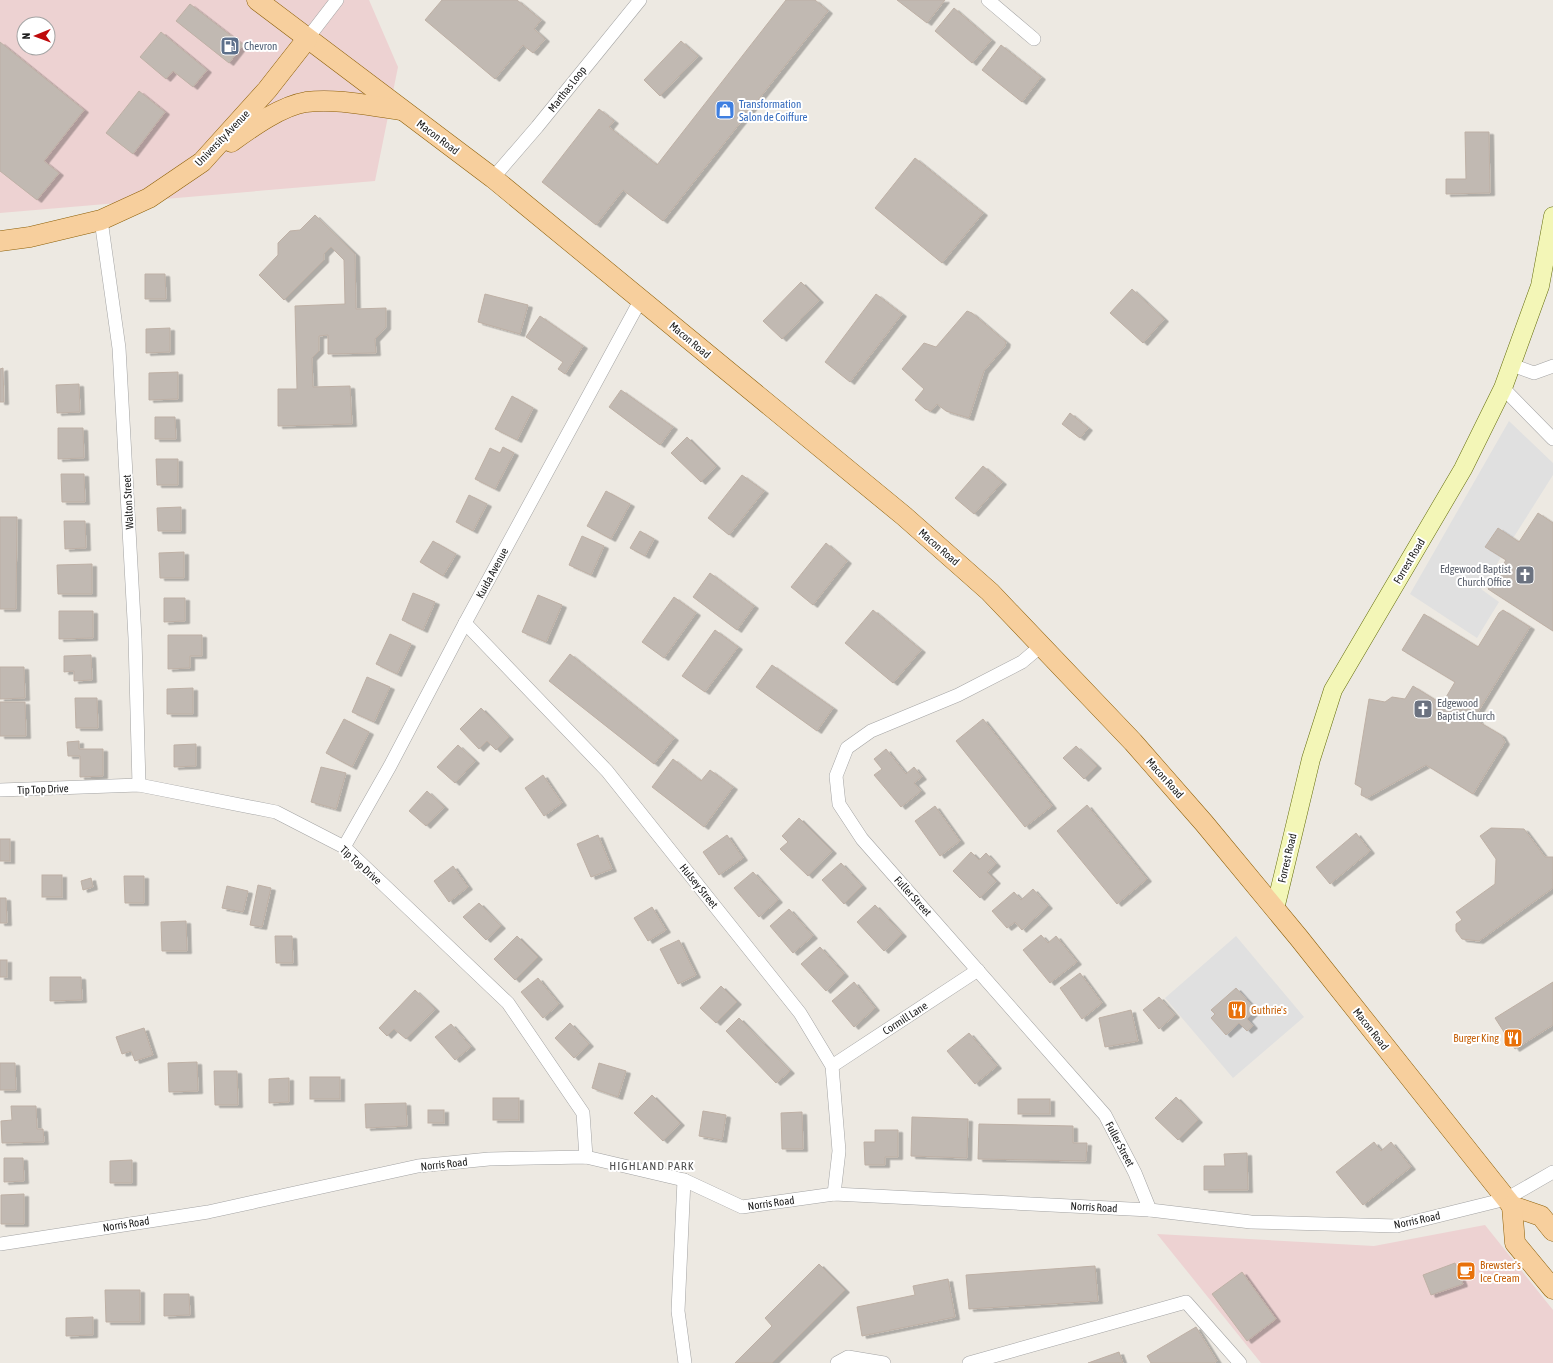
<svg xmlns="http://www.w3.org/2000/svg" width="1553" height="1363" font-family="'Asap Condensed',sans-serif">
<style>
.commercial{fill:#edd2d2;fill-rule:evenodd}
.parking{fill:#e0e0e0}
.building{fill:#c1b9b2;stroke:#beb0a5;filter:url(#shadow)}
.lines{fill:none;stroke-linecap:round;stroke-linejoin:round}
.street-casing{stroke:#a3a3a3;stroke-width:14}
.secondary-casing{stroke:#636c0a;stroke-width:19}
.primary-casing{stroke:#8d5f07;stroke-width:21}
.street{stroke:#fff;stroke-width:13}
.secondary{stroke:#f3f6b7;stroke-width:18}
.primary{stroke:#f7cf9d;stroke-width:20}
.labels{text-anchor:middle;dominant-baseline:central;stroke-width:4;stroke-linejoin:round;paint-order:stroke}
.service-label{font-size:11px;fill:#4e5e75;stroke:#fff;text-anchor:start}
.street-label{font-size:11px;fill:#1c1c1c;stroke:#fff}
.shop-label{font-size:11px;fill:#366cbe;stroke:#fff;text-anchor:start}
.worship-label{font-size:11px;fill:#5b616d;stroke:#fff;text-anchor:end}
.food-label{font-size:11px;fill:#c56008;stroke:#fff;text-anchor:start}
.neighbourhood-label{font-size:12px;letter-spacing:1px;fill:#4f4f4f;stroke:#fff}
</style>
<defs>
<filter id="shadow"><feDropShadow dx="4.5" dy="2.5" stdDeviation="0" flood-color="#0004"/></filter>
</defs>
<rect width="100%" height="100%" fill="#ede9e2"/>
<g class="commercial">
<path d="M 0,0 L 369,0 L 398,67 L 375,181 L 0,213 ZM 24,24 L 48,24 L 48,48 L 24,48 Z"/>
<path d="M 1485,1225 L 1553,1310 L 1553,1363 L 1261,1363 L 1157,1234 L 1374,1246 Z"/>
</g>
<g class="parking">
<path d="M 1509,421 L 1553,463 L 1553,475 L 1481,589 L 1499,602 L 1477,638 L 1410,594 Z"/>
<path d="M 1236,936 L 1304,1017 L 1233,1078 L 1165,998 Z"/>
</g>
<g class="building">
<path d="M 442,0 L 517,0 L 541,20 L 534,29 L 545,39 L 533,53 L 523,45 L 495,79 L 425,20 Z"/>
<path d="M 786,0 L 815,0 L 828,11 L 663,221 L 623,190 L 596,225 L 542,182 L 599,109 L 614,121 L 609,127 L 657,165 Z"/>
<path d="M 897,0 L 945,0 L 927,23 Z"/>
<path d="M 190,4 L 243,45 L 229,63 L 176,21 Z"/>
<path d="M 954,8 L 991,40 L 972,63 L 935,31 Z"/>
<path d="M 161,32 L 207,70 L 193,87 L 173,71 L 166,79 L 140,57 Z"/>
<path d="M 681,41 L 698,56 L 660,96 L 644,80 Z"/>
<path d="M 0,42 L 84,110 L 44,161 L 59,173 L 37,200 L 0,171 Z"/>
<path d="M 1001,45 L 1041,77 L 1022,102 L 982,70 Z"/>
<path d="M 139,91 L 165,112 L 133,154 L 106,133 Z"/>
<path d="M 1465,132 L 1489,132 L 1490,193 L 1446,194 L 1446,179 L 1466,179 Z"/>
<path d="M 915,158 L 983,213 L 942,263 L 875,208 Z"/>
<path d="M 315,215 L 355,254 L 356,309 L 386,308 L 386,327 L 375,339 L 376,353 L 328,354 L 328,335 L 319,336 L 319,351 L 312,358 L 313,387 L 350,386 L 352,424 L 278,426 L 278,389 L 297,389 L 295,306 L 345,304 L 344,260 L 331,247 L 324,254 L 324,260 L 284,300 L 259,275 L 278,255 L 278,243 L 290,231 L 300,230 Z"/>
<path d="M 145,274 L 165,274 L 166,299 L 145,299 Z"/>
<path d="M 801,282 L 819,300 L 782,339 L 763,321 Z"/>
<path d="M 1132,289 L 1164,319 L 1143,343 L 1110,313 Z"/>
<path d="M 485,294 L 528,305 L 520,334 L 478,322 Z"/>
<path d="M 876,294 L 902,314 L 850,382 L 825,362 Z"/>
<path d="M 967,311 L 972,313 L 1006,342 L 1005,346 L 984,371 L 969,418 L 946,411 L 937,404 L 931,411 L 925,409 L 915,400 L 924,389 L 902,369 L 924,343 L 936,347 Z"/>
<path d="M 540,316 L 583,346 L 565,374 L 558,369 L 563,362 L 526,337 Z"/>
<path d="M 170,328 L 170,352 L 146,353 L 146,329 Z"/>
<path d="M 3,368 L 4,402 L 0,402 L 0,369 Z"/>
<path d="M 178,372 L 178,399 L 149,400 L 149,373 Z"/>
<path d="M 79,384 L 80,412 L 57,413 L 56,385 Z"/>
<path d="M 621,390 L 673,427 L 660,445 L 609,407 Z"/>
<path d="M 512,396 L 533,408 L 517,440 L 495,429 Z"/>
<path d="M 1070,413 L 1088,428 L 1080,438 L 1062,424 Z"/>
<path d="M 155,417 L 175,417 L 176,439 L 155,439 Z"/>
<path d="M 58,428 L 83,428 L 84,458 L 58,459 Z"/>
<path d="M 687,437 L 716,466 L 701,482 L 671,453 Z"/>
<path d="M 503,447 L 514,453 L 495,489 L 475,479 L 490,448 L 500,453 Z"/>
<path d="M 156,459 L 178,459 L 178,485 L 157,485 Z"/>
<path d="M 983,466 L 1002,482 L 974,514 L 955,498 Z"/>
<path d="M 61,474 L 84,474 L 85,502 L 62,502 Z"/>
<path d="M 742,475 L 764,491 L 729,535 L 708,518 Z"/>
<path d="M 606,491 L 630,504 L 611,539 L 587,526 Z"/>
<path d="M 469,495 L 487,504 L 473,531 L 456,522 Z"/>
<path d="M 181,507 L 181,531 L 158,531 L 157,508 Z"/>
<path d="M 1538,513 L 1553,523 L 1553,631 L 1488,589 L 1506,560 L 1485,547 L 1498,528 L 1519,542 Z"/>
<path d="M 0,517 L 17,517 L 16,609 L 0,609 Z"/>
<path d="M 64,521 L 85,521 L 86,548 L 65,549 Z"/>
<path d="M 640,531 L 654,539 L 645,556 L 630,548 Z"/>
<path d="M 582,536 L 604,546 L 591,575 L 569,565 Z"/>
<path d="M 433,541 L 456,554 L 443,576 L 420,562 Z"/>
<path d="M 826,543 L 847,561 L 813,605 L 791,587 Z"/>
<path d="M 184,552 L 184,578 L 160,578 L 159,553 Z"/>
<path d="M 92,564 L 92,594 L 58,594 L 57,565 Z"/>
<path d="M 710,573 L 754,606 L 737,630 L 693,597 Z"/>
<path d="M 413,593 L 435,602 L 423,630 L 402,620 Z"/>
<path d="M 538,595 L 562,605 L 546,642 L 522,632 Z"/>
<path d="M 674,597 L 696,613 L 664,658 L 642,642 Z"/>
<path d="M 164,598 L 185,598 L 185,621 L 164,622 Z"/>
<path d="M 873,610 L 921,650 L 893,683 L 845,643 Z"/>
<path d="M 1503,610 L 1530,627 L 1476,715 L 1479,722 L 1501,735 L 1505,742 L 1473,794 L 1426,765 L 1367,798 L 1361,795 L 1362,788 L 1355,784 L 1369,699 L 1385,702 L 1392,697 L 1405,699 L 1413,686 L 1442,704 L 1455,682 L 1402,650 L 1424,614 L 1478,647 L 1499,613 Z"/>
<path d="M 59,611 L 93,611 L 93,638 L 59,639 Z"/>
<path d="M 715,630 L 738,647 L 705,692 L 682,676 Z"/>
<path d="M 390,634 L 411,644 L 397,674 L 376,664 Z"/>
<path d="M 168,635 L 202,635 L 202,656 L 190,656 L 190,668 L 168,669 Z"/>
<path d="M 570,654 L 674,738 L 654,764 L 549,681 Z"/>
<path d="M 91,655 L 92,680 L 74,681 L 74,671 L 64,672 L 64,656 Z"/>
<path d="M 772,665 L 833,708 L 817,731 L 756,687 Z"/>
<path d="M 0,667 L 24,667 L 25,698 L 0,699 Z"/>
<path d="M 367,677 L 390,687 L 374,722 L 352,712 Z"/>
<path d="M 193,688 L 193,714 L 167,714 L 167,689 Z"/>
<path d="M 75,698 L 97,698 L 98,728 L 76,728 Z"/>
<path d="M 0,702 L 25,702 L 26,736 L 0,736 Z"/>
<path d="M 481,708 L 509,737 L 496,750 L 487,741 L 479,749 L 460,729 Z"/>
<path d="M 344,719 L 369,732 L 352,767 L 326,753 Z"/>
<path d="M 983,719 L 1052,806 L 1025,827 L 956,741 Z"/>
<path d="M 79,741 L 79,749 L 103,749 L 103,776 L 80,777 L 80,756 L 68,756 L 67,742 Z"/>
<path d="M 196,744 L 196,766 L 174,767 L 174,745 Z"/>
<path d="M 458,745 L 475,761 L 455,783 L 437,767 Z"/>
<path d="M 1076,746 L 1097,766 L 1084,779 L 1063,758 Z"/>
<path d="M 886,749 L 906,774 L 914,767 L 922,777 L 914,783 L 921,791 L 901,807 L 874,775 L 882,769 L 874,759 Z"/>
<path d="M 673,759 L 701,781 L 710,770 L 733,787 L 704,827 L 652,787 Z"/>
<path d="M 321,767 L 346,773 L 336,809 L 311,802 Z"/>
<path d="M 543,775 L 562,803 L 544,816 L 525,788 Z"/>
<path d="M 427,791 L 444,807 L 426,826 L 409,811 Z"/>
<path d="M 1087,805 L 1147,879 L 1117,904 L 1057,831 Z"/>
<path d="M 935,806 L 960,841 L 940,856 L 915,821 Z"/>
<path d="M 799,818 L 832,851 L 808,876 L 780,849 L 788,842 L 782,836 Z"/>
<path d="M 1491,828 L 1524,829 L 1545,857 L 1553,857 L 1553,888 L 1479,941 L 1462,939 L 1456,931 L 1456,924 L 1462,920 L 1456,912 L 1495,884 L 1496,859 L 1480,836 Z"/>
<path d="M 1356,833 L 1370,851 L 1330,884 L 1316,867 Z"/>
<path d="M 598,835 L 612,869 L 591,877 L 577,844 Z"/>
<path d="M 727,835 L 743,858 L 719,875 L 703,852 Z"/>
<rect x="0" y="839" width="10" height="22"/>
<path d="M 971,852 L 979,860 L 986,853 L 996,864 L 987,872 L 996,881 L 980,898 L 953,871 Z"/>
<path d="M 841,863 L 862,886 L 844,904 L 822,880 Z"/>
<path d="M 453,866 L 468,887 L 449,902 L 434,881 Z"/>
<path d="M 753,872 L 778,900 L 759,917 L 734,888 Z"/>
<rect x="42" y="875" width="20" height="22"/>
<path d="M 124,876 L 144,876 L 144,903 L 125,903 Z"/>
<path d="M 91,878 L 93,887 L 83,890 L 81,881 Z"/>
<path d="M 258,885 L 271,888 L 262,927 L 250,925 Z"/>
<path d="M 227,886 L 248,891 L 243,912 L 222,908 Z"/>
<path d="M 1033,889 L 1048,906 L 1022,930 L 1015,922 L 1007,928 L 992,911 L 1014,892 L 1021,900 Z"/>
<path d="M 0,898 L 6,898 L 7,923 L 0,923 Z"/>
<path d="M 479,903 L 501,926 L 486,940 L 463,917 Z"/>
<path d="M 875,905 L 902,934 L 884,951 L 857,922 Z"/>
<path d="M 652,907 L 666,930 L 648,941 L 634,918 Z"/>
<path d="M 789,909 L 813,936 L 793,953 L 770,926 Z"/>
<path d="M 186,921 L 187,951 L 162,951 L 161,922 Z"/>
<path d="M 1041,935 L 1048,943 L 1056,936 L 1077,962 L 1050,983 L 1023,950 Z"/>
<path d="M 275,936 L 292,936 L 293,963 L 276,963 Z"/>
<path d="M 517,936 L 538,957 L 515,980 L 494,959 Z"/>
<path d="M 679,940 L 696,975 L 678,984 L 660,949 Z"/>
<path d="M 820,947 L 844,974 L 826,991 L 801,964 Z"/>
<rect x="0" y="960" width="7" height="17"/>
<path d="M 1080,973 L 1102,1003 L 1082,1019 L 1060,988 Z"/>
<path d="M 50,977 L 81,977 L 82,1000 L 50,1001 Z"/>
<path d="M 538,978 L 559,1004 L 543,1018 L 521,992 Z"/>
<path d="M 854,982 L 875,1008 L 854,1027 L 832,1001 Z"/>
<path d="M 1553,982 L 1553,1025 L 1515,1049 L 1495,1018 Z"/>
<path d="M 721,986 L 737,1002 L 716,1023 L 700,1008 Z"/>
<path d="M 1236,988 L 1256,1010 L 1247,1019 L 1253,1026 L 1247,1031 L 1239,1023 L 1226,1035 L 1211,1018 L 1215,1014 L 1211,1010 Z"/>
<path d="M 415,990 L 435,1009 L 406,1039 L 394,1029 L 387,1036 L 379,1028 Z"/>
<path d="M 1159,997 L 1175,1015 L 1159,1029 L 1143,1010 Z"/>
<path d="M 1131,1010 L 1138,1041 L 1105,1047 L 1099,1018 Z"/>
<path d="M 739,1018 L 790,1071 L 776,1083 L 726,1031 Z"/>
<path d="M 570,1023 L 589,1044 L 574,1058 L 555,1038 Z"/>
<path d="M 451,1024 L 471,1047 L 455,1060 L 435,1037 Z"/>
<path d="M 144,1028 L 153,1055 L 135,1061 L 131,1051 L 122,1054 L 116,1037 Z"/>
<path d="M 969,1033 L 997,1066 L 975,1084 L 947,1051 Z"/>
<path d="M 197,1062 L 198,1091 L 169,1092 L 168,1063 Z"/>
<path d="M 0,1063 L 15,1063 L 16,1090 L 0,1090 Z"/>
<path d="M 599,1063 L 626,1071 L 618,1097 L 592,1088 Z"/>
<path d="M 214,1071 L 237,1071 L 238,1105 L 215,1105 Z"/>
<rect x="310" y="1077" width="30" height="22"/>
<path d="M 289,1078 L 289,1102 L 269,1103 L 269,1079 Z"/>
<path d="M 652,1095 L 680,1123 L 663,1141 L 634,1113 Z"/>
<path d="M 1176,1097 L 1198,1120 L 1178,1140 L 1155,1118 Z"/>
<rect x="493" y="1098" width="26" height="22"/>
<rect x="1018" y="1099" width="32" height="15"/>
<path d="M 406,1103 L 407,1126 L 366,1128 L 365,1104 Z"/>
<path d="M 11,1106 L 36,1106 L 37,1129 L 43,1129 L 44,1142 L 2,1143 L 1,1121 L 12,1120 Z"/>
<rect x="428" y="1110" width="16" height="13"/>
<path d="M 703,1111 L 726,1115 L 722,1140 L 699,1136 Z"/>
<path d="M 802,1112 L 803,1149 L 782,1149 L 781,1113 Z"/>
<path d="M 912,1117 L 968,1119 L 967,1158 L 911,1156 Z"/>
<path d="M 979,1124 L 1073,1126 L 1073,1143 L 1087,1143 L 1086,1161 L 978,1159 Z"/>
<path d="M 875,1130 L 898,1130 L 898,1157 L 885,1157 L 885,1165 L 865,1165 L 864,1142 L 875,1142 Z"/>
<path d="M 1374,1142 L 1381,1151 L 1391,1142 L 1411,1167 L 1363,1205 L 1336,1172 Z"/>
<path d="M 1247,1153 L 1248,1190 L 1204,1190 L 1204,1166 L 1225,1166 L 1224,1154 Z"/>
<path d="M 4,1158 L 23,1158 L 24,1181 L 4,1182 Z"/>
<path d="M 132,1160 L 132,1183 L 110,1183 L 110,1161 Z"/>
<path d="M 24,1194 L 24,1224 L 1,1224 L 1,1195 Z"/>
<path d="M 1455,1263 L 1463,1284 L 1431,1295 L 1423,1275 Z"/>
<path d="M 819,1264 L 845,1290 L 772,1363 L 735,1363 L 772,1326 L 765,1318 Z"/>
<path d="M 1095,1266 L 1098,1301 L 969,1309 L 966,1275 Z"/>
<path d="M 1242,1272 L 1276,1319 L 1247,1341 L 1212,1294 Z"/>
<path d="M 948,1279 L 955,1317 L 862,1336 L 857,1307 L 915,1295 L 913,1286 Z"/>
<path d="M 105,1290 L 140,1290 L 140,1322 L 106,1322 Z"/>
<path d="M 164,1294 L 189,1294 L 190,1315 L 164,1316 Z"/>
<path d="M 93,1317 L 93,1335 L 66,1336 L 66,1318 Z"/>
<path d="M 1196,1327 L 1217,1361 L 1214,1363 L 1151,1363 L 1147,1356 Z"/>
<path d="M 1119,1352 L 1123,1363 L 1088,1363 Z"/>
</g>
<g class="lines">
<defs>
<g id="street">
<path d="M 988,0 L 1034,39"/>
<path d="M 307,39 L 337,0"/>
<path d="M 493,178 L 537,127 L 640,0"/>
<path d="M 101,220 L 119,348 L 135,638 L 139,785"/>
<path d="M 1512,365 L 1534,373 L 1553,366"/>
<path d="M 1503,388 L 1553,439"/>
<path d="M 465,623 L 607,771 L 800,1013 L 832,1066 L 839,1151 L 834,1194"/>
<path d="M 1041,646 L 1022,662 L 958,695 L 871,731 L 847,748 L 836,776 L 839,804 L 862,839 L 1105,1115 L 1135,1173 L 1150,1210"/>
<path d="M 0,790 L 139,785 L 276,812 L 344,847 L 508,1003 L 583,1113 L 586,1157"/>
<path d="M 344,847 L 390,766 L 465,623 L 641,299"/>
<path d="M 832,1066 L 978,970"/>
<path d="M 684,1180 L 678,1311 L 685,1363"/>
<path d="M 0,1244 L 208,1212 L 418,1166 L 489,1159 L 586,1157 L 684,1180 L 742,1207 L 834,1194 L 1150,1210 L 1251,1222 L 1397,1226 L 1506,1199 L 1553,1172"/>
<path d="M 837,1363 L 848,1357 L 884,1363"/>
<path d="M 969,1363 L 1186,1302 L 1240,1363"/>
</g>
<path id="secondary" d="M 1275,909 L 1311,759 L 1333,690 L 1463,469 L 1503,388 L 1540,286 L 1553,216"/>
<g id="primary">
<path d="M 257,0 L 493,178 L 904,516 L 990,592 L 1133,742 L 1204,823 L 1299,938 L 1512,1206 L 1541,1216 L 1553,1231"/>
<path d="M 231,142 C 252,127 281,106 306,102 C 337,98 370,106 401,110"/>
<path d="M 0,241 L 30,237 L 101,220 L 149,198 L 202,162 L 267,90 L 307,39"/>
<path d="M 1512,1206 L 1515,1243 L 1553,1289"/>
</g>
</defs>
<use href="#street" class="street-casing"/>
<use href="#secondary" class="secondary-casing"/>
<use href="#primary" class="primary-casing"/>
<use href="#street" class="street"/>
<use href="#secondary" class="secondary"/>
<use href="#primary" class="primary"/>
</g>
<defs>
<symbol id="fuel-square" viewBox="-11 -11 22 22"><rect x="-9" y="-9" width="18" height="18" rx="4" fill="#5c6f8a" stroke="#fff"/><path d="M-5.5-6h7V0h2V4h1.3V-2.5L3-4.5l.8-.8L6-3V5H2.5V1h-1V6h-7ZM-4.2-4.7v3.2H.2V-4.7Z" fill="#fff"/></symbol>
<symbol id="shop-square" viewBox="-11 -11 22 22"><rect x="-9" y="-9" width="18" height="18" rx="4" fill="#3f7fe0" stroke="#fff"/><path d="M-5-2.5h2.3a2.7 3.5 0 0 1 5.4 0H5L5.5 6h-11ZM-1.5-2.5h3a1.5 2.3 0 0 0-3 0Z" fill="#fff"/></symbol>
<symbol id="church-square" viewBox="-11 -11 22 22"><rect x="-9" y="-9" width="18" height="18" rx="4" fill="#6b7280" stroke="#fff"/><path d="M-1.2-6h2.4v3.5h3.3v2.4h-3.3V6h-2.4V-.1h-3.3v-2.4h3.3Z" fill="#fff"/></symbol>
<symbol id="restaurant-square" viewBox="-11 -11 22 22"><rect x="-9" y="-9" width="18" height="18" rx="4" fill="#e8710a" stroke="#fff"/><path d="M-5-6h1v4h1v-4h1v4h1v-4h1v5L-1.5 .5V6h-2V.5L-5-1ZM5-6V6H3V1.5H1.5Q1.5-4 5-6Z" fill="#fff"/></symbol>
<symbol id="cafe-square" viewBox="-11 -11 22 22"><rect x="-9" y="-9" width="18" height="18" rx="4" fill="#e8710a" stroke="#fff"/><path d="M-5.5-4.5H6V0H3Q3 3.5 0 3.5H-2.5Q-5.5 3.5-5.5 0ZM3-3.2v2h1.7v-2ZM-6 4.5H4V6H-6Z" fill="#fff"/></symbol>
</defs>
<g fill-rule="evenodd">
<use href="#fuel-square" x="219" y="35" width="22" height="22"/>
<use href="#shop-square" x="714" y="99" width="22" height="22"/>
<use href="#church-square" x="1514" y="564" width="22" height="22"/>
<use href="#church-square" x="1412" y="698" width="22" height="22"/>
<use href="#restaurant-square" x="1226" y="999" width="22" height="22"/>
<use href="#restaurant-square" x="1502" y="1027" width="22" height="22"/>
<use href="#cafe-square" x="1455" y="1260" width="22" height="22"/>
</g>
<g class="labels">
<g class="service-label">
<text x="244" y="46">Chevron</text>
</g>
<g class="street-label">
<text transform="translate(567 89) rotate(-52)">Marthas Loop</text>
<text transform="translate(438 137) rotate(37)">Macon Road</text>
<text transform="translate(222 138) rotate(-46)">University Avenue</text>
<text transform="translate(690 340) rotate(40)">Macon Road</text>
<text transform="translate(128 502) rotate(-93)">Walton Street</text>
<text transform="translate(939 547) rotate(41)">Macon Road</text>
<text transform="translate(1409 561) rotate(-59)">Forrest Road</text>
<text transform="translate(492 573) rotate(-62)">Kuida Avenue</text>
<text transform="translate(1165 778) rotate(48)">Macon Road</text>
<text transform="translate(43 789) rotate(-2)">Tip Top Drive</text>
<text transform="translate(1287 858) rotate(-77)">Forrest Road</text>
<text transform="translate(361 865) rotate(42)">Tip Top Drive</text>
<text transform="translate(699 886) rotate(51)">Hulsey Street</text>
<text transform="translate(913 896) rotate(48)">Fuller Street</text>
<text transform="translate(905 1018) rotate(-33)">Cormill Lane</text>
<text transform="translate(1371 1029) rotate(52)">Macon Road</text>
<text transform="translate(1120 1144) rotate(62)">Fuller Street</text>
<text transform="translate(444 1164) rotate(-6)">Norris Road</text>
<text transform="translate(771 1203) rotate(-8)">Norris Road</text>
<text transform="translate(1094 1207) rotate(3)">Norris Road</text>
<text transform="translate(1417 1220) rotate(-12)">Norris Road</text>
<text transform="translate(126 1224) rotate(-9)">Norris Road</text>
</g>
<g class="shop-label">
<text x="739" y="104">Transformation<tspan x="739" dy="13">Salon de Coiffure</tspan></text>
</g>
<g class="worship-label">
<text x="1511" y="569">Edgewood Baptist<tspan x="1511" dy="13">Church Office</tspan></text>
<text x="1437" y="703" text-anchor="start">Edgewood<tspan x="1437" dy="13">Baptist Church</tspan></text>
</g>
<g class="food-label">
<text x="1251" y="1010">Guthrie's</text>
<text x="1499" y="1038" text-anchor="end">Burger King</text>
<text x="1480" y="1265">Brewster's<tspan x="1480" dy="13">Ice Cream</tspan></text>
</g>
<g class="neighbourhood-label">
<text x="652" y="1166">HIGHLAND PARK</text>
</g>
</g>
<g transform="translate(36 36) rotate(269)"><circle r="19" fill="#ffffff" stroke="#a4a4a4"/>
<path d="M0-3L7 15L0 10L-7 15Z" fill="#be0a0c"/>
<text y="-6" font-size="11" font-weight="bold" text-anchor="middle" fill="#1c1c1c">N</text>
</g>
</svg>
